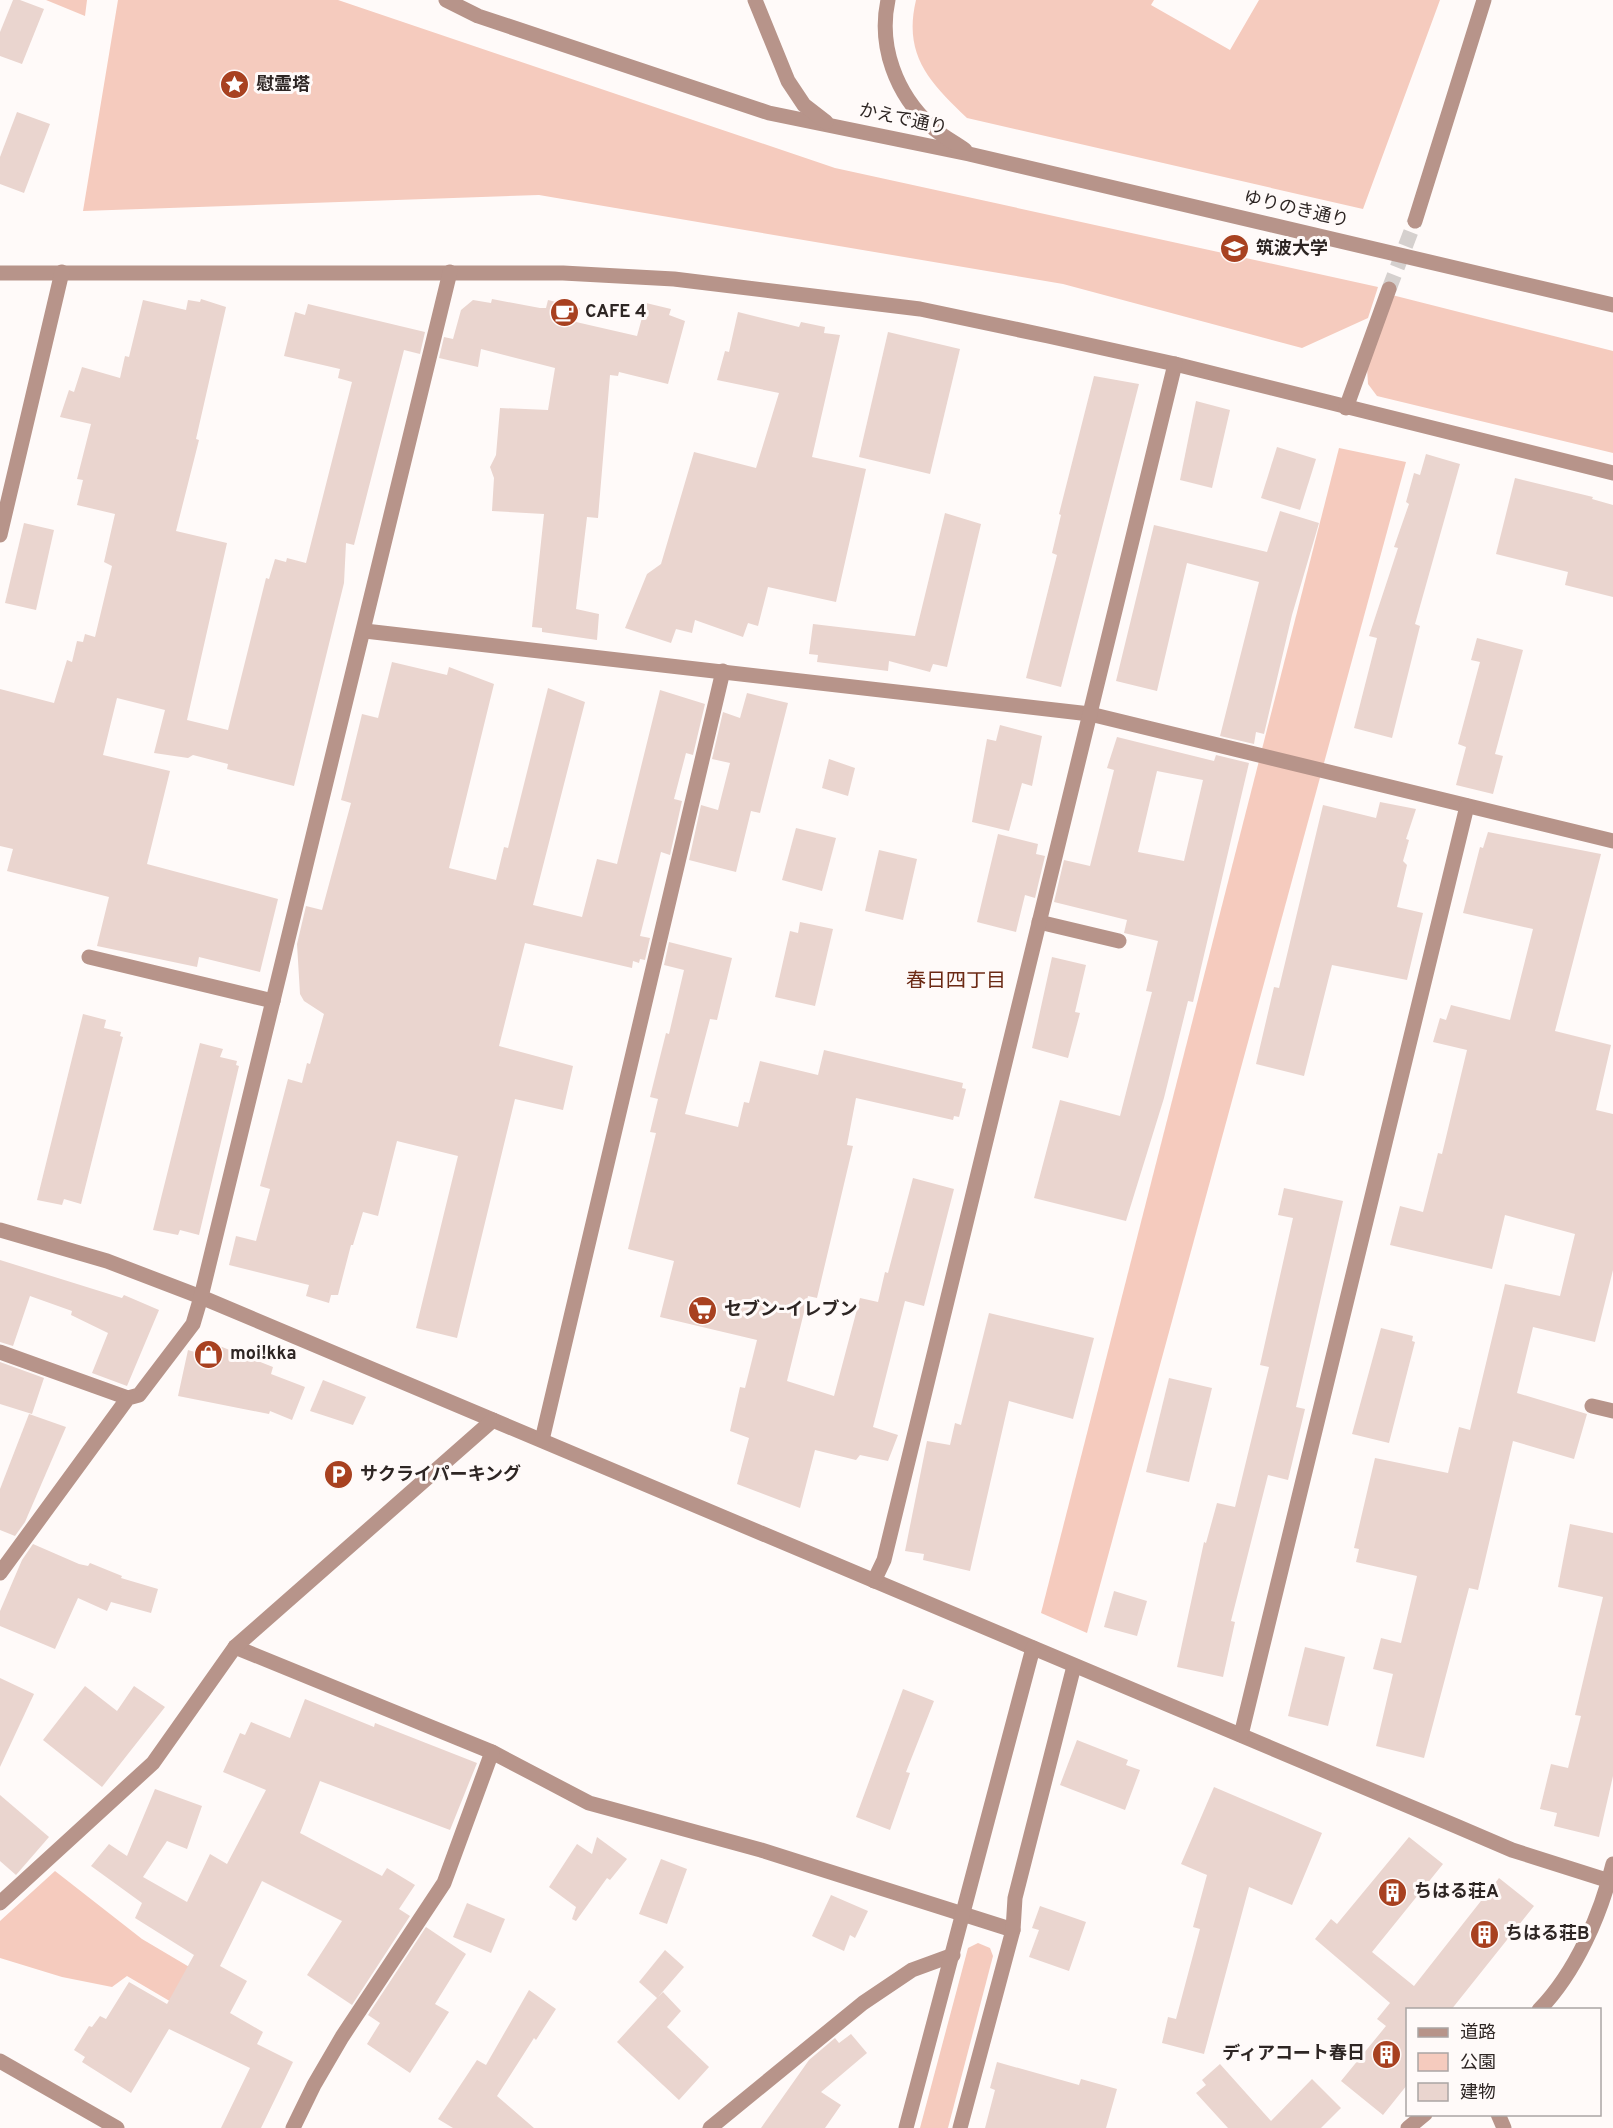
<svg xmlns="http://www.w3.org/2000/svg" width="1613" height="2128" font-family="Overpass,'Noto Sans JP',sans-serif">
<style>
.green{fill:#f5cbbe}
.building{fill:#ead5cf;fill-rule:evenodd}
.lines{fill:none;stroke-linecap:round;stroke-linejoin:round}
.minor-tunnel{stroke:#d5d0ce;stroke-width:15;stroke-dasharray:15 8;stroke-linecap:butt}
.minor{stroke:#b7948a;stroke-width:15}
.labels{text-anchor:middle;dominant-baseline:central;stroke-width:6;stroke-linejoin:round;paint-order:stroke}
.poi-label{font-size:18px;font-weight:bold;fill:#2e2624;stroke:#fffaf9;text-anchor:start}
.street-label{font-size:18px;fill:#2e2624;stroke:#fffaf9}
.neighbourhood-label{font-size:20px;fill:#6b2914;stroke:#fffaf9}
</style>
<rect width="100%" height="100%" fill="#fffaf9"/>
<g class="green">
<path d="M 46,0 L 87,0 L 85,16 Z"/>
<path d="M 118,0 L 338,0 L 835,168 L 1378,287 L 1368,318 L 1302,348 L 1063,284 L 539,195 L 83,211 Z"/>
<path d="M 916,0 L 1154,0 L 1151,5 L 1230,50 L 1259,0 L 1440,0 L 1363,209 L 967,118 C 929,82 903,55 916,0 Z"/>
<path d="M 1392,295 L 1613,351 L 1613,453 L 1377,396 L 1368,384 L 1367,368 Z"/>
<path d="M 1339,448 L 1406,462 L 1087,1633 L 1041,1613 Z"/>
<path d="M 55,1871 L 142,1939 L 191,1968 L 173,2003 L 127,1976 L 112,1987 L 62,1977 L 0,1958 L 0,1921 Z"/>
<path d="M 978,1943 L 990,1948 L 993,1956 L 948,2128 L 920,2128 L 968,1948 Z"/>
</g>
<g class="building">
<path d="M 13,0 L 20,0 L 44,9 L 22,64 L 0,56 L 0,32 Z"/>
<path d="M 17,112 L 50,124 L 24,193 L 0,184 L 0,157 Z"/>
<path d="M 201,299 L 226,307 L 196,439 L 199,440 L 176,531 L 227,543 L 187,720 L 228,730 L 266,578 L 269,579 L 275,559 L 286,562 L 287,558 L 306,563 L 352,382 L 338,378 L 340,369 L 284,356 L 295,312 L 305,315 L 308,304 L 425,332 L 420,354 L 404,350 L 354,545 L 346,543 L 344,583 L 294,786 L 227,769 L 228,764 L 193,755 L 188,758 L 154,753 L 165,710 L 117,698 L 103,755 L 170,771 L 147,864 L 278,899 L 260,972 L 199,957 L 197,967 L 97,946 L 109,897 L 7,871 L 13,849 L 0,846 L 0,689 L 54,703 L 67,660 L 72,662 L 77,641 L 83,642 L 85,634 L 95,637 L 112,566 L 104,562 L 115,514 L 77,505 L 83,480 L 77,479 L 91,424 L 60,417 L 69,390 L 74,392 L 82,367 L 120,378 L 125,356 L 129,357 L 143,300 L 186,310 L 188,300 L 200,302 Z"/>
<path d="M 492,299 L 540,308 L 546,308 L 548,300 L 580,308 L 576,322 L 637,336 L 646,303 L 671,309 L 669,315 L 685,321 L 668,384 L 619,372 L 618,376 L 610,375 L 598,518 L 587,517 L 576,609 L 599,614 L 597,640 L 542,632 L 542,628 L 532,627 L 544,514 L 492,511 L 494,478 L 490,467 L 496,455 L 500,408 L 548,410 L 555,368 L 481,349 L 478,367 L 439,358 L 444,337 L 453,339 L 461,310 L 473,300 L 491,303 Z"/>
<path d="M 738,312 L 799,327 L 801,322 L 825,327 L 824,333 L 840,335 L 812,457 L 866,469 L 836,602 L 768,587 L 758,626 L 748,623 L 743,637 L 695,620 L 692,633 L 676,629 L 671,643 L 625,628 L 647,574 L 661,564 L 694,452 L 756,468 L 779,393 L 717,380 L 725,351 L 729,352 Z"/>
<path d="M 888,332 L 960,349 L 930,474 L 859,457 Z"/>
<path d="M 1094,376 L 1139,384 L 1061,687 L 1026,678 L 1057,555 L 1052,553 L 1061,515 L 1059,514 Z"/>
<path d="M 1196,401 L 1230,410 L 1212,488 L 1180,480 Z"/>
<path d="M 1277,447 L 1316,459 L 1300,510 L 1261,498 Z"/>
<path d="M 1426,454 L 1460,464 L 1415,624 L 1420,626 L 1392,738 L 1354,728 L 1377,638 L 1369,636 L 1398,548 L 1394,547 L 1409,504 L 1406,502 L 1414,473 L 1420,475 Z"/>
<path d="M 1515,478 L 1593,497 L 1592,499 L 1613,505 L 1613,597 L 1565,585 L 1568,572 L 1496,554 Z"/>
<path d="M 1280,511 L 1319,523 L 1292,615 L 1264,734 L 1256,732 L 1254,744 L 1220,736 L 1259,582 L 1187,563 L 1157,691 L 1116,681 L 1154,525 L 1267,552 Z"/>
<path d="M 945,513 L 981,524 L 947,667 L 933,664 L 930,672 L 889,661 L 888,671 L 817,662 L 818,655 L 809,654 L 813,624 L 915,636 Z"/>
<path d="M 24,523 L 54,530 L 36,610 L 5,603 Z"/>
<path d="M 1477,638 L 1523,650 L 1495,754 L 1503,756 L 1493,794 L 1456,785 L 1466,747 L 1458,744 L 1480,662 L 1471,660 Z"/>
<path d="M 392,662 L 447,675 L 449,667 L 494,684 L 449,868 L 496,880 L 504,847 L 508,848 L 548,688 L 585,702 L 533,905 L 582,917 L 597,859 L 617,864 L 660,690 L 705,704 L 693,755 L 686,753 L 674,799 L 682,801 L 670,855 L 661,852 L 640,936 L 650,938 L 645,960 L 640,959 L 639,963 L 633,961 L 632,968 L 525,943 L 499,1046 L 573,1066 L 563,1110 L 515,1099 L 457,1338 L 416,1328 L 458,1156 L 397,1141 L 378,1216 L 363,1212 L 353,1245 L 351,1245 L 338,1295 L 331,1295 L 329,1303 L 306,1296 L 309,1285 L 229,1265 L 236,1236 L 256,1241 L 270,1189 L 260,1186 L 288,1079 L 302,1083 L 307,1063 L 310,1064 L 324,1014 L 304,1001 L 300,994 L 297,944 L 306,906 L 322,910 L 351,803 L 341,800 L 362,714 L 378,718 Z"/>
<path d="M 747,693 L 788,703 L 760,813 L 751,811 L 736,872 L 689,860 L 701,805 L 718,810 L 730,763 L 712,759 L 723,712 L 740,718 Z"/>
<path d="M 1000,725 L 1042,736 L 1032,786 L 1022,783 L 1009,831 L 972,822 L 987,739 L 996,741 Z"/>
<path d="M 1117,737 L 1214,761 L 1216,755 L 1249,763 L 1193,1002 L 1188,1001 L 1164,1098 L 1126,1221 L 1034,1198 L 1060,1100 L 1120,1116 L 1152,992 L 1146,991 L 1158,941 L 1124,933 L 1127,920 L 1054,902 L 1064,860 L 1090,866 L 1114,770 L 1107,768 ZM 1157,771 L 1203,780 L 1184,861 L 1138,852 Z"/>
<path d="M 829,759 L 855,768 L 848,796 L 822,788 Z"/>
<path d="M 1380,802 L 1416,809 L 1406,839 L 1409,840 L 1403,861 L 1407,865 L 1397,907 L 1423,913 L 1407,980 L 1332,965 L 1304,1076 L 1256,1064 L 1274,987 L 1279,988 L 1323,805 L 1376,818 Z"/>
<path d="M 796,828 L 836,838 L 822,891 L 782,880 Z"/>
<path d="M 1488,832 L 1601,854 L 1555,1031 L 1611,1045 L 1596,1110 L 1613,1114 L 1613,1270 L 1595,1342 L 1533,1327 L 1517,1393 L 1587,1414 L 1574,1459 L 1513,1441 L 1478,1590 L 1469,1588 L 1424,1758 L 1376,1746 L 1393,1674 L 1373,1669 L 1381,1638 L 1401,1643 L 1417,1576 L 1356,1562 L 1359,1549 L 1354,1548 L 1375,1458 L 1448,1473 L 1459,1427 L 1470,1430 L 1505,1284 L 1560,1296 L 1575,1234 L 1505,1215 L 1492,1269 L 1390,1245 L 1400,1206 L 1423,1212 L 1438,1153 L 1442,1154 L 1467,1050 L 1433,1042 L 1440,1018 L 1446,1020 L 1451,1005 L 1510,1020 L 1533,929 L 1463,913 L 1480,847 L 1483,848 Z"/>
<path d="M 998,834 L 1038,844 L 1036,854 L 1045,856 L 1035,898 L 1025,895 L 1016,932 L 977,922 Z"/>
<path d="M 879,850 L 917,859 L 903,920 L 865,911 Z"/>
<path d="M 800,922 L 833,929 L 815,1006 L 775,997 L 790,931 L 798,933 Z"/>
<path d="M 669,942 L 732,958 L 717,1020 L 710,1019 L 685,1114 L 738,1127 L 744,1102 L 749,1103 L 760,1061 L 818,1075 L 824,1050 L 963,1083 L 962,1088 L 966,1089 L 959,1117 L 954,1116 L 953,1120 L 856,1098 L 847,1145 L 853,1146 L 817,1298 L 808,1296 L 787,1381 L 834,1396 L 860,1298 L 878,1302 L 885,1272 L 888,1273 L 913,1178 L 954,1189 L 924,1306 L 905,1301 L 873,1427 L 898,1435 L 888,1461 L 860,1455 L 856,1460 L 815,1450 L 800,1508 L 737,1484 L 749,1438 L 730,1431 L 740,1387 L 745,1388 L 757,1340 L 660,1317 L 674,1261 L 628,1249 L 656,1133 L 650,1132 L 658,1099 L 650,1097 L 666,1033 L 669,1034 L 684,970 L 664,965 Z"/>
<path d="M 1052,957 L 1086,965 L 1075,1012 L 1080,1013 L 1068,1058 L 1032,1048 Z"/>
<path d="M 83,1014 L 106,1020 L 104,1028 L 121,1032 L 120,1036 L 123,1037 L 81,1204 L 64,1199 L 62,1205 L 37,1200 Z"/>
<path d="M 200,1043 L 223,1049 L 220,1057 L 237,1061 L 236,1065 L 239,1066 L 199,1235 L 180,1230 L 178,1235 L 153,1230 Z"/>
<path d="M 1284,1188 L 1343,1201 L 1296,1407 L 1305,1409 L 1288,1480 L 1268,1475 L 1231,1621 L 1235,1622 L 1223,1677 L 1177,1667 L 1204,1542 L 1206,1543 L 1217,1503 L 1235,1507 L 1269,1367 L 1260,1365 L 1293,1218 L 1278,1215 Z"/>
<path d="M 0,1260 L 122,1298 L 124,1295 L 159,1310 L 127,1386 L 92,1373 L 108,1333 L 71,1315 L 72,1311 L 30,1296 L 13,1346 L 0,1342 Z"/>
<path d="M 989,1313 L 1094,1338 L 1073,1419 L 1009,1401 L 970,1571 L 923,1560 L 924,1554 L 905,1551 L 927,1441 L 950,1445 L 955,1423 L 961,1425 Z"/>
<path d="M 1381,1328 L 1413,1336 L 1412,1341 L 1415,1342 L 1389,1443 L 1352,1434 Z"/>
<path d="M 204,1340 L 273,1367 L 271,1374 L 305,1387 L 292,1420 L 270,1411 L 269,1414 L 178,1396 L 188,1350 L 198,1353 Z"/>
<path d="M 0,1362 L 44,1378 L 32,1414 L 0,1404 Z"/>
<path d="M 1169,1378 L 1212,1388 L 1189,1482 L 1146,1472 Z"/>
<path d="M 323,1380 L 366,1397 L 353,1425 L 310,1411 Z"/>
<path d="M 29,1414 L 66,1427 L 25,1522 L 15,1536 L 0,1530 L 0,1489 Z"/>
<path d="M 1570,1524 L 1613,1533 L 1613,1776 L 1599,1837 L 1554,1826 L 1557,1813 L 1540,1809 L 1551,1764 L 1568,1768 L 1581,1716 L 1575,1715 L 1603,1597 L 1558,1587 Z"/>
<path d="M 33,1544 L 79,1564 L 88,1566 L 90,1563 L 122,1576 L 121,1578 L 158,1589 L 151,1613 L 111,1602 L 107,1611 L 78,1598 L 55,1649 L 0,1626 L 0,1611 L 22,1560 Z"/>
<path d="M 1114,1591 L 1147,1601 L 1137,1636 L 1104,1627 Z"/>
<path d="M 1305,1647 L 1345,1657 L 1328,1726 L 1288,1716 Z"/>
<path d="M 0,1678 L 34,1694 L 0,1767 Z"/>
<path d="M 85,1686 L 117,1711 L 134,1686 L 165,1707 L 102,1787 L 43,1740 Z"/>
<path d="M 903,1689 L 934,1701 L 906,1772 L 910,1773 L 890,1830 L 856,1817 Z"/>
<path d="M 305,1699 L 374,1727 L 375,1723 L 477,1763 L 450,1830 L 320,1781 L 300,1833 L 382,1876 L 387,1868 L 415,1885 L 399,1909 L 410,1916 L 352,2005 L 307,1975 L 342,1921 L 262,1881 L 220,1966 L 247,1981 L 230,2013 L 263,2032 L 257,2044 L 293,2062 L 261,2128 L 221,2128 L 250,2068 L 169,2029 L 131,2093 L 82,2062 L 85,2057 L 74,2050 L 89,2026 L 92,2027 L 100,2016 L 106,2019 L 129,1982 L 167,2004 L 194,1955 L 135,1918 L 142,1903 L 91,1866 L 109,1844 L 127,1856 L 155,1789 L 202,1806 L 187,1849 L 167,1841 L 143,1877 L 187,1902 L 210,1854 L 227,1864 L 266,1790 L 223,1772 L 240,1733 L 245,1735 L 251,1722 L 290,1738 Z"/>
<path d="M 1077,1740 L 1128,1760 L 1126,1765 L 1140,1770 L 1125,1810 L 1060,1785 Z"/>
<path d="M 1214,1787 L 1322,1833 L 1292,1905 L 1249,1887 L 1204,2054 L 1162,2043 L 1168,2017 L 1176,2019 L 1200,1929 L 1193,1927 L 1207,1875 L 1181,1864 Z"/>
<path d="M 0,1795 L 49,1837 L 16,1875 L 0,1861 Z"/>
<path d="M 597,1837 L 627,1859 L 610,1880 L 607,1878 L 576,1921 L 572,1919 L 576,1907 L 549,1887 L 577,1844 L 592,1854 Z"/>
<path d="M 1409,1837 L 1443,1864 L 1372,1952 L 1414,1986 L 1499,1878 L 1534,1906 L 1451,2010 L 1407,2010 L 1407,2085 L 1383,2115 L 1341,2081 L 1386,2026 L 1377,2019 L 1390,2003 L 1315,1939 L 1331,1919 L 1337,1924 Z"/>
<path d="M 661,1859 L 687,1869 L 667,1924 L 639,1914 Z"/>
<path d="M 831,1895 L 868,1911 L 855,1938 L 850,1935 L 844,1951 L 812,1936 Z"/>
<path d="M 467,1903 L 505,1919 L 491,1953 L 453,1937 Z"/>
<path d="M 1040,1906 L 1086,1922 L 1069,1971 L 1029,1957 L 1039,1930 L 1032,1928 Z"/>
<path d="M 426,1927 L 466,1954 L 435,2004 L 449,2012 L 410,2073 L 367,2044 L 380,2023 L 368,2015 Z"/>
<path d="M 665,1950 L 684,1967 L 658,1997 L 663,1992 L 681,2011 L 667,2027 L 709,2067 L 679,2100 L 617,2042 L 657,1998 L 639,1982 Z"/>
<path d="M 529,1990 L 556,2009 L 536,2040 L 534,2038 L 497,2096 L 534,2128 L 453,2128 L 438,2119 L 477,2060 L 486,2065 Z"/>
<path d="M 851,2034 L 867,2053 L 821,2092 L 841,2105 L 825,2128 L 761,2128 L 809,2060 L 835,2038 L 839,2043 Z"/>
<path d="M 997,2062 L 1079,2085 L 1081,2079 L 1117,2089 L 1106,2128 L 985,2128 L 995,2090 L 990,2088 Z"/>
<path d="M 1220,2064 L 1271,2121 L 1312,2079 L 1341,2108 L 1321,2128 L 1228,2128 L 1196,2093 L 1206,2085 L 1202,2080 Z"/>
</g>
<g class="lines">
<path class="minor-tunnel" d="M 1389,289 L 1415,221"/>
<g class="minor">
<path d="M 446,0 L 478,16 L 769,113 L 969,154 L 1613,305"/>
<path d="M 755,0 L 788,81 L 804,105 L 826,122"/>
<path d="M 888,0 C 878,46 896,94 931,126 C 940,135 954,142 965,150"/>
<path d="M 1415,221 L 1484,0"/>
<path d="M 0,273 L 563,273 L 674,279 L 780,292 L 920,309 L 1048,336 L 1175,364 L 1613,473"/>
<path d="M 1346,408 L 1389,289"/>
<path d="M 0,535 L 62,272"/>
<path d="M 365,631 L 1090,714 L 1613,841"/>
<path d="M 1039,922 L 1119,941"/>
<path d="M 89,957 L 273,1001"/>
<path d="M 0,1230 L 107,1261 L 201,1297 L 1456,1826 L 1512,1850 L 1613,1882"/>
<path d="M 0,1352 L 128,1398"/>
<path d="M 1592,1406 L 1613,1411"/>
<path d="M 542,1440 L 723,671"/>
<path d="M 0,1573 L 128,1398 L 139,1395 L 193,1324 L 201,1297 L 450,272"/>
<path d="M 874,1581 L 884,1560 L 1175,364"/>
<path d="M 235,1647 L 492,1752 L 589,1803 L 761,1850 L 1013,1930"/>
<path d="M 1241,1735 L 1467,806"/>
<path d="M 0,1903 L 153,1763 L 235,1647 L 493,1420"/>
<path d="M 1539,2010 C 1576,1972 1601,1914 1613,1864"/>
<path d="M 0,2061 L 117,2128"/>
<path d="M 1498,2114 L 1504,2128"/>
<path d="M 293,2128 L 314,2085 L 342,2037 L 444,1883 L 492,1752"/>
<path d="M 710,2128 L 863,2003 L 912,1970 L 953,1955"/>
<path d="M 906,2128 L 1033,1648"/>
<path d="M 960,2128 L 1013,1930 L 1015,1898 L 1074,1666"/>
<path d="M 1408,2128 L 1425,2114"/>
</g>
</g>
<defs>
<symbol id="sight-disc" viewBox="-11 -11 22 22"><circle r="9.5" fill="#a84120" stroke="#fffaf9"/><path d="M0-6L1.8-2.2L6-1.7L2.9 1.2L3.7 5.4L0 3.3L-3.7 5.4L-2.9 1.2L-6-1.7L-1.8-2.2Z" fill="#fff"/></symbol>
<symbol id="university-disc" viewBox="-11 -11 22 22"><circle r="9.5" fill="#a84120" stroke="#fffaf9"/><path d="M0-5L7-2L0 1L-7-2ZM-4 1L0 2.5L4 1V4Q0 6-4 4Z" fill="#fff"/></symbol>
<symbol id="cafe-disc" viewBox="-11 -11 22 22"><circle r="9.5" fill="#a84120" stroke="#fffaf9"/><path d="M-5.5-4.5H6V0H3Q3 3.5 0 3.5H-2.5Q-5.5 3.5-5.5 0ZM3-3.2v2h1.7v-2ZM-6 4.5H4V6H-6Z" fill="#fff"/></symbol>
<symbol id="supermarket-disc" viewBox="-11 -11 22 22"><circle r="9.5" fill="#a84120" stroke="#fffaf9"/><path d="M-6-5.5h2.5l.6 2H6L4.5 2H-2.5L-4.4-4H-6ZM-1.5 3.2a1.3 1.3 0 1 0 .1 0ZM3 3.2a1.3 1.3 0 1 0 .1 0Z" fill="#fff"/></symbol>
<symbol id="shop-disc" viewBox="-11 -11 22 22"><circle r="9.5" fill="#a84120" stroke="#fffaf9"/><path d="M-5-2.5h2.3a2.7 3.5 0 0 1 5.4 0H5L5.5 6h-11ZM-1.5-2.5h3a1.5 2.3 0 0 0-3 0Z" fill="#fff"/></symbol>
<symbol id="parking-disc" viewBox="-11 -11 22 22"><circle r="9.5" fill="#a84120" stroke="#fffaf9"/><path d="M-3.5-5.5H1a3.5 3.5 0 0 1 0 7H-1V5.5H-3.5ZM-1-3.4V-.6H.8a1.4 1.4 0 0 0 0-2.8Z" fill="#fff"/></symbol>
<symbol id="building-disc" viewBox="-11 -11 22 22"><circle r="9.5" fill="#a84120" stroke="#fffaf9"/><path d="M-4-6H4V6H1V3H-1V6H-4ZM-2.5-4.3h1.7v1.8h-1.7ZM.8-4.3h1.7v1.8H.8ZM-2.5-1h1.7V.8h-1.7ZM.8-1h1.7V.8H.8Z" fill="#fff"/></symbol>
</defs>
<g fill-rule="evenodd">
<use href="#sight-disc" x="218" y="68" width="33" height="33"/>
<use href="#university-disc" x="1218" y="232" width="33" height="33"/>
<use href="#cafe-disc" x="548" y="296" width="33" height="33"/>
<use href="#supermarket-disc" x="686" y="1294" width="33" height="33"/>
<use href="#shop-disc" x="192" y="1338" width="33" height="33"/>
<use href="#parking-disc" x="322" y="1458" width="33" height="33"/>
<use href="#building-disc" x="1376" y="1876" width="33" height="33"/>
<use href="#building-disc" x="1468" y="1918" width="33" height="33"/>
<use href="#building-disc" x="1370" y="2038" width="33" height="33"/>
</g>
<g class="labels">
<g class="poi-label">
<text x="256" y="85">慰霊塔</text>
<text x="1256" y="249">筑波大学</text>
<text x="585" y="312">CAFE 4</text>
<text x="724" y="1310">セブン-イレブン</text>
<text x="230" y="1354">moi!kka</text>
<text x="360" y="1475">サクライパーキング</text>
<text x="1414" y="1892">ちはる荘A</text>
<text x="1505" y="1934">ちはる荘B</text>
<text x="1365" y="2054" text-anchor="end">ディアコート春日</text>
</g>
<g class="street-label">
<text transform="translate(903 120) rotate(12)">かえで通り</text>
<text transform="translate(1296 210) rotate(13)">ゆりのき通り</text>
</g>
<g class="neighbourhood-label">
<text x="956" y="982">春日四丁目</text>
</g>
</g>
<rect x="1406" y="2008" width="195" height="108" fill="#fffaf9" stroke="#aba5a4" stroke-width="1.5"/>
<rect x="1418" y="2028" width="30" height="9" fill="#b7948a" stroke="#aba5a4" stroke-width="1.5"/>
<text x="1460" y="2038" font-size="18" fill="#2e2624">道路</text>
<rect x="1418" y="2053" width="30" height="18" fill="#f5cbbe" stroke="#aba5a4" stroke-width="1.5"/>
<text x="1460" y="2068" font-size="18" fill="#2e2624">公園</text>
<rect x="1418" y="2083" width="30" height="18" fill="#ead5cf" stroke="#aba5a4" stroke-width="1.5"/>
<text x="1460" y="2098" font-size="18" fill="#2e2624">建物</text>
</svg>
